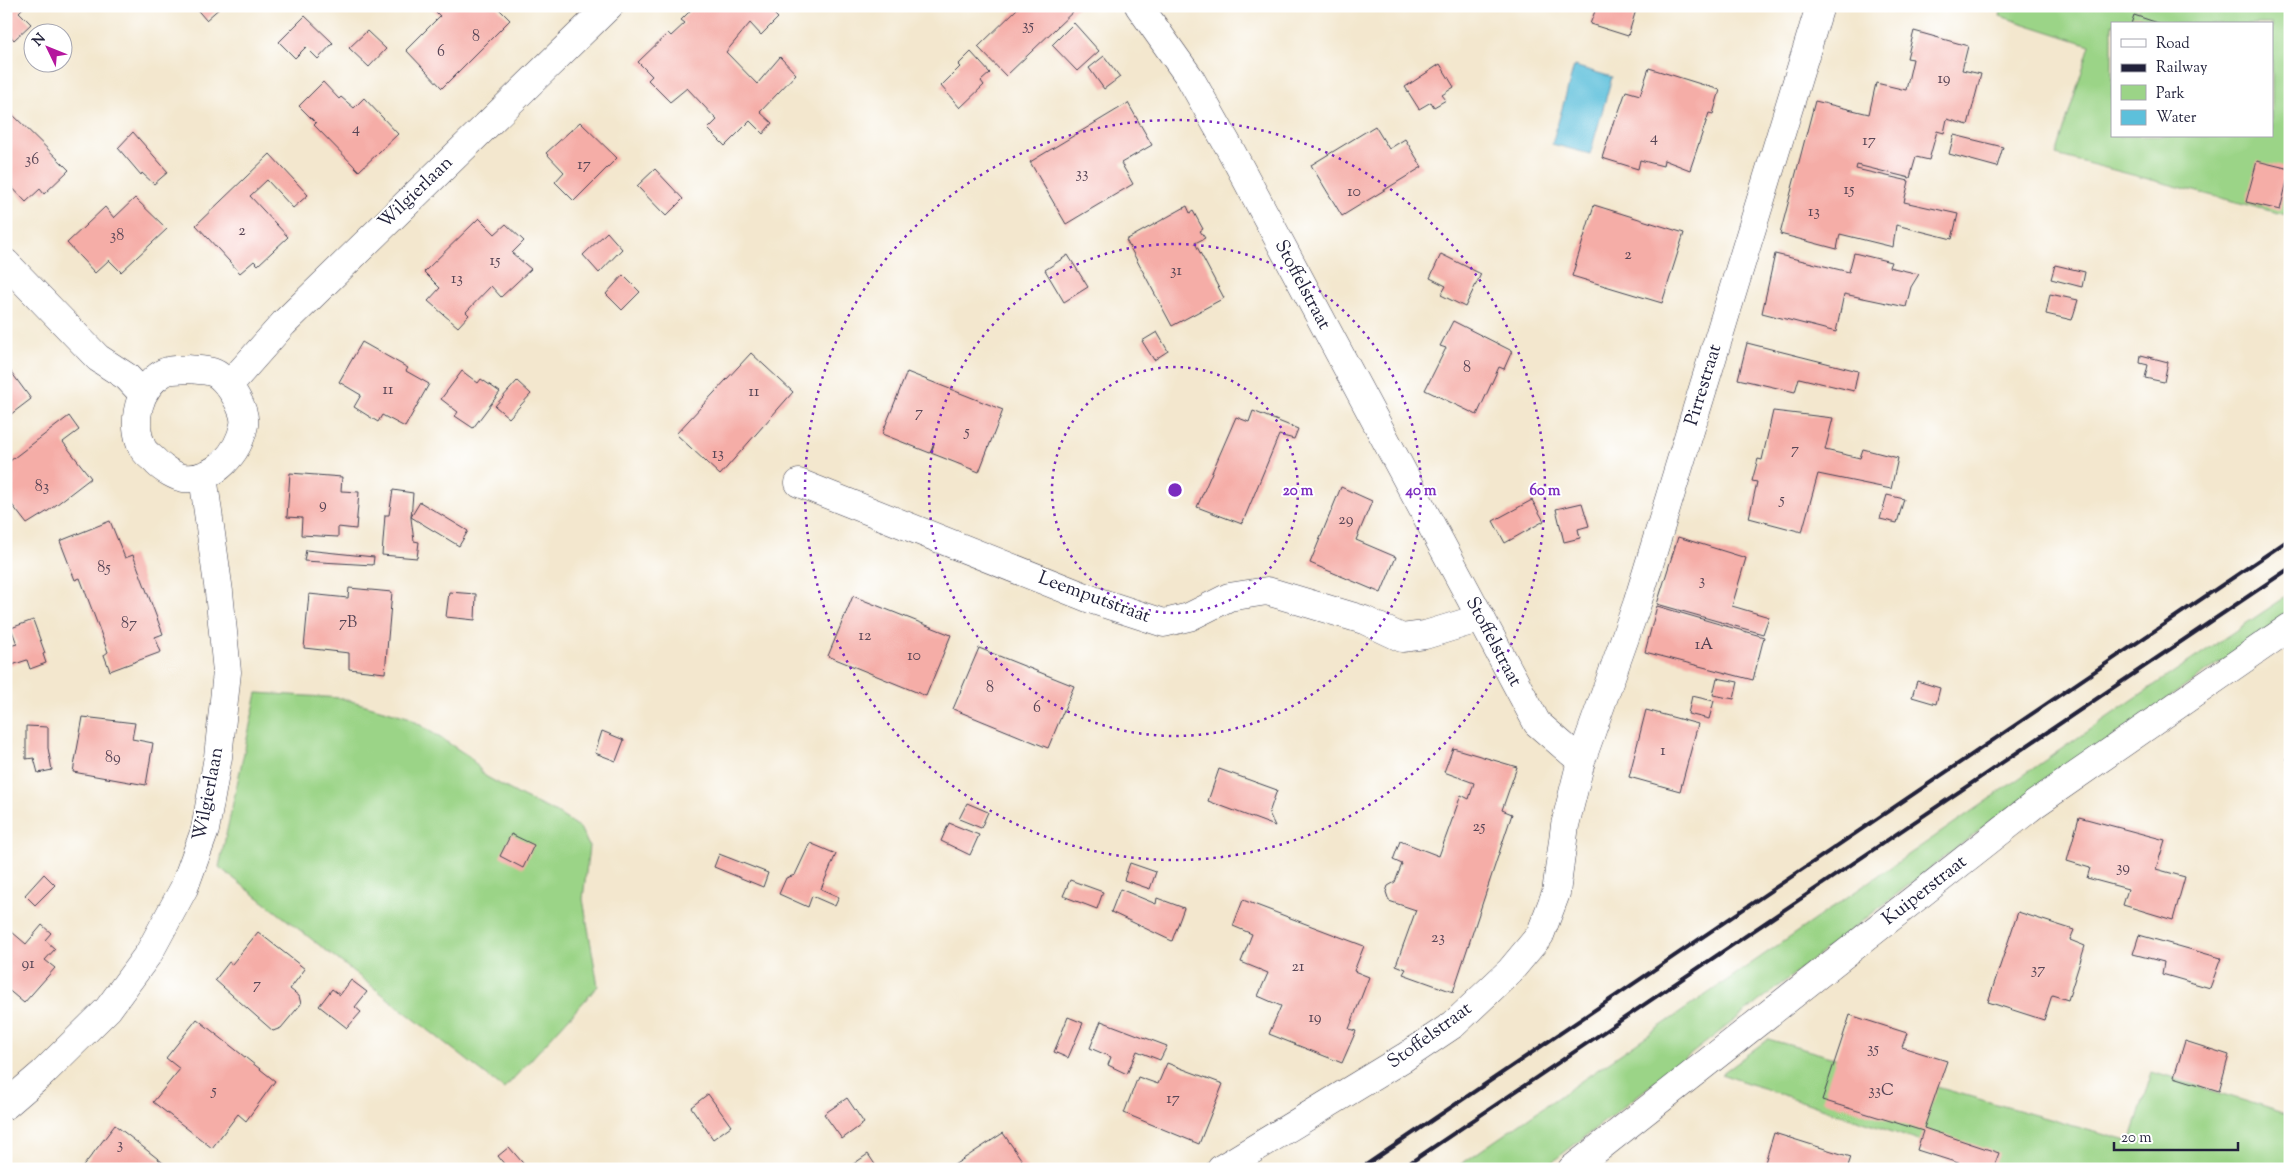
<svg xmlns="http://www.w3.org/2000/svg" width="2296" height="1175" font-family="'Sorts Mill Goudy',serif">
<style>
.green{fill:#9bd487;stroke:#5e7b61;fill-rule:evenodd}
.water{fill:#5dc0db;stroke:#40718b}
.building{fill:#f5ada7}
.lines{fill:none;stroke-linecap:round;stroke-linejoin:round}
.street-casing{stroke:#414051;stroke-width:29}
.street{stroke:#fff;stroke-width:28}
.rail{stroke:#22223b;stroke-width:4}
.ring{fill:none;stroke:#7b2cbf;stroke-width:2.5;stroke-dasharray:2.5 5}
.labels{text-anchor:middle;dominant-baseline:central;stroke-width:4;stroke-linejoin:round;paint-order:stroke}
.number-label{font-size:16px;fill:#574556}
.street-label{font-size:19px;fill:#22223b;stroke:#fff}
.centre{fill:#7b2cbf;stroke:#fff;stroke-width:2.5}
.ring-label{font-size:15px;text-anchor:middle;font-weight:bold;fill:#7b2cbf;stroke:#fff;stroke-width:4;stroke-linejoin:round;paint-order:stroke}
</style>
<rect width="100%" height="100%" fill="#fff"/>
<filter id="ink" filterUnits="userSpaceOnUse"><feTurbulence type="fractalNoise" baseFrequency=".02" numOctaves="2"/><feDisplacementMap in="SourceGraphic" scale="10" xChannelSelector="R" yChannelSelector="G"/><feConvolveMatrix kernelMatrix="1 2 1 2 8 2 1 2 1" color-interpolation-filters="sRGB"/></filter>
<filter id="wash" filterUnits="userSpaceOnUse"><feTurbulence type="fractalNoise" baseFrequency=".0096" numOctaves="4" result="noise"/><feDisplacementMap in="SourceGraphic" scale="20" xChannelSelector="R" yChannelSelector="G"/><feGaussianBlur stdDeviation="1.12" result="paint"/><feColorMatrix in="noise" values="0 0 0 0 0 0 0 0 0 0 0 0 0 0 0 0 0 1.4 0 .05"/><feComposite in="paint" operator="in"/></filter>
<g filter="url(#wash)">
<rect width="100%" height="100%" fill="#f3e7ce"/>
<g class="green">
<path d="M 2002,6 L 2131,6 L 2139,9 L 2140,6 L 2290,6 L 2290,216 L 2056,155 L 2090,45 L 2000,16 ZM 2112,24 L 2272,24 L 2272,136 L 2112,136 Z"/>
<path d="M 2290,594 L 2290,614 L 1995,818 L 1543,1169 L 1454,1169 L 2141,694 Z"/>
<path d="M 257,693 L 341,698 L 408,717 L 470,757 L 485,776 L 523,797 L 557,813 L 580,828 L 589,846 L 583,899 L 598,986 L 504,1089 L 219,867 Z"/>
<path d="M 1768,1039 L 2130,1142 L 2152,1072 L 2290,1115 L 2290,1169 L 2002,1169 L 1721,1074 Z"/>
</g>
<path class="water" d="M 1574,66 L 1612,77 L 1590,154 L 1552,144 Z"/>
<g id="blocks">
<g class="building">
<path d="M 6,6 L 25,6 L 19,12 L 31,24 L 14,40 L 6,31 Z"/>
<path d="M 194,6 L 222,6 L 206,20 Z"/>
<path d="M 430,6 L 496,6 L 510,20 L 442,88 L 406,50 L 440,16 Z"/>
<path d="M 695,6 L 766,6 L 778,18 L 761,35 L 750,23 L 726,52 L 757,84 L 780,57 L 796,74 L 760,112 L 772,123 L 763,134 L 750,121 L 725,146 L 708,129 L 717,120 L 687,88 L 670,102 L 648,80 L 652,76 L 638,62 L 668,33 L 671,36 L 685,23 L 681,20 Z"/>
<path d="M 1020,6 L 1079,6 L 1006,76 L 978,47 Z"/>
<path d="M 1597,6 L 1625,6 L 1636,10 L 1628,36 L 1590,24 Z"/>
<path d="M 2134,15 L 2158,23 L 2158,24 L 2131,24 Z"/>
<path d="M 305,16 L 333,43 L 318,59 L 306,47 L 295,58 L 279,42 Z"/>
<path d="M 1074,23 L 1099,51 L 1077,71 L 1052,45 Z"/>
<path d="M 367,31 L 386,49 L 369,67 L 349,48 Z"/>
<path d="M 1914,31 L 1968,46 L 1962,70 L 1981,74 L 1968,125 L 1947,119 L 1944,133 L 1937,131 L 1929,160 L 1916,157 L 1910,178 L 1857,165 L 1856,169 L 1909,181 L 1904,202 L 1958,214 L 1952,239 L 1896,225 L 1893,247 L 1840,234 L 1837,249 L 1780,234 L 1815,101 L 1869,114 L 1876,83 L 1906,90 L 1913,59 L 1907,58 Z"/>
<path d="M 971,52 L 990,73 L 981,81 L 984,85 L 960,108 L 941,86 L 960,67 L 958,65 Z"/>
<path d="M 1104,56 L 1120,77 L 1104,89 L 1089,68 Z"/>
<path d="M 1440,64 L 1454,87 L 1442,95 L 1446,100 L 1434,107 L 1431,102 L 1419,109 L 1405,87 Z"/>
<path d="M 1649,68 L 1720,90 L 1713,114 L 1709,113 L 1690,170 L 1664,160 L 1663,166 L 1640,160 L 1638,169 L 1602,158 L 1615,117 L 1617,117 L 1626,91 L 1640,95 Z"/>
<path d="M 323,82 L 339,99 L 341,97 L 354,108 L 364,98 L 398,134 L 359,171 L 314,125 L 316,123 L 299,106 Z"/>
<path d="M 1128,103 L 1152,145 L 1121,163 L 1133,184 L 1066,224 L 1030,162 Z"/>
<path d="M 6,108 L 69,170 L 44,194 L 40,189 L 26,202 L 6,181 Z"/>
<path d="M 580,122 L 617,158 L 574,201 L 555,182 L 564,172 L 546,153 Z"/>
<path d="M 1375,126 L 1389,149 L 1405,139 L 1422,167 L 1342,216 L 1311,165 Z"/>
<path d="M 133,132 L 168,172 L 154,184 L 142,173 L 141,175 L 118,148 Z"/>
<path d="M 1954,135 L 2003,147 L 1997,167 L 1949,154 Z"/>
<path d="M 270,154 L 308,195 L 293,208 L 267,180 L 250,196 L 288,237 L 258,265 L 254,261 L 240,273 L 196,225 Z"/>
<path d="M 2257,161 L 2290,169 L 2280,210 L 2246,202 Z"/>
<path d="M 655,169 L 683,199 L 666,216 L 637,186 Z"/>
<path d="M 135,198 L 167,229 L 121,272 L 109,260 L 95,273 L 67,243 L 105,207 L 114,218 Z"/>
<path d="M 1594,205 L 1684,233 L 1662,303 L 1572,276 Z"/>
<path d="M 1187,206 L 1190,213 L 1193,211 L 1203,229 L 1200,231 L 1205,238 L 1195,243 L 1224,298 L 1172,326 L 1126,240 Z"/>
<path d="M 479,218 L 495,234 L 506,224 L 524,241 L 512,253 L 531,269 L 501,297 L 491,286 L 466,312 L 469,315 L 458,327 L 428,301 L 440,288 L 424,272 Z"/>
<path d="M 607,232 L 622,249 L 599,273 L 583,255 Z"/>
<path d="M 1854,253 L 1891,262 L 1889,267 L 1919,274 L 1911,287 L 1906,307 L 1844,294 L 1836,332 L 1762,313 L 1775,254 L 1849,272 Z"/>
<path d="M 1441,254 L 1481,274 L 1465,307 L 1441,295 L 1446,286 L 1430,278 Z"/>
<path d="M 1068,255 L 1088,287 L 1064,302 L 1045,270 Z"/>
<path d="M 2055,265 L 2085,272 L 2082,287 L 2051,279 Z"/>
<path d="M 623,275 L 640,292 L 622,310 L 606,294 Z"/>
<path d="M 2050,294 L 2078,300 L 2072,320 L 2046,314 Z"/>
<path d="M 1453,321 L 1512,351 L 1504,369 L 1499,367 L 1477,415 L 1425,390 L 1446,348 L 1440,346 Z"/>
<path d="M 1157,332 L 1168,351 L 1154,360 L 1142,341 Z"/>
<path d="M 362,342 L 408,368 L 406,371 L 429,384 L 405,427 L 382,415 L 378,422 L 354,407 L 361,395 L 339,382 Z"/>
<path d="M 1747,343 L 1858,371 L 1854,391 L 1799,378 L 1795,392 L 1738,379 Z"/>
<path d="M 751,353 L 793,392 L 720,475 L 676,434 Z"/>
<path d="M 2141,355 L 2168,362 L 2164,382 L 2145,378 L 2148,365 L 2140,363 Z"/>
<path d="M 6,365 L 31,399 L 6,418 Z"/>
<path d="M 462,371 L 478,383 L 481,379 L 500,392 L 473,428 L 455,416 L 458,412 L 441,399 Z"/>
<path d="M 907,372 L 1003,410 L 979,472 L 931,453 L 934,444 L 930,453 L 882,434 Z"/>
<path d="M 517,381 L 531,394 L 509,418 L 495,406 Z"/>
<path d="M 1253,411 L 1298,429 L 1294,439 L 1279,435 L 1242,524 L 1197,507 L 1236,417 L 1249,422 Z"/>
<path d="M 1773,411 L 1833,418 L 1825,450 L 1860,458 L 1863,449 L 1898,458 L 1891,489 L 1818,474 L 1802,532 L 1749,518 L 1757,482 L 1752,481 L 1758,459 L 1762,460 Z"/>
<path d="M 69,416 L 79,430 L 63,442 L 91,478 L 48,511 L 27,524 L 6,497 L 6,464 Z"/>
<path d="M 290,473 L 342,477 L 341,491 L 359,492 L 356,529 L 338,527 L 338,537 L 301,535 L 302,518 L 287,517 Z"/>
<path d="M 1341,487 L 1372,501 L 1356,540 L 1396,557 L 1381,593 L 1310,563 Z"/>
<path d="M 393,490 L 413,493 L 411,518 L 414,541 L 419,542 L 417,558 L 382,555 L 385,515 L 389,515 Z"/>
<path d="M 1887,495 L 1904,499 L 1897,523 L 1880,519 Z"/>
<path d="M 1532,500 L 1544,521 L 1505,543 L 1493,521 Z"/>
<path d="M 420,502 L 468,531 L 459,546 L 411,517 Z"/>
<path d="M 1582,503 L 1589,526 L 1578,529 L 1580,538 L 1564,542 L 1556,509 Z"/>
<path d="M 110,521 L 125,558 L 133,555 L 163,634 L 155,637 L 161,652 L 110,671 L 104,655 L 108,652 L 80,578 L 75,580 L 60,541 Z"/>
<path d="M 1678,537 L 1746,558 L 1732,606 L 1769,617 L 1763,634 L 1657,604 Z"/>
<path d="M 306,550 L 374,557 L 373,565 L 304,561 Z"/>
<path d="M 349,588 L 392,592 L 385,673 L 349,669 L 349,653 L 304,648 L 309,594 L 348,598 Z"/>
<path d="M 449,592 L 476,594 L 475,620 L 446,617 Z"/>
<path d="M 853,596 L 951,635 L 926,696 L 828,656 Z"/>
<path d="M 1657,606 L 1764,637 L 1753,680 L 1645,652 Z"/>
<path d="M 33,620 L 45,653 L 43,654 L 46,663 L 30,669 L 27,660 L 9,666 L 6,647 L 17,644 L 11,628 Z"/>
<path d="M 979,648 L 1074,686 L 1048,748 L 953,709 Z"/>
<path d="M 1717,678 L 1738,682 L 1734,699 L 1713,695 Z"/>
<path d="M 1917,681 L 1940,688 L 1936,704 L 1912,697 Z"/>
<path d="M 1692,696 L 1714,701 L 1709,719 L 1688,714 Z"/>
<path d="M 1646,710 L 1698,724 L 1680,791 L 1629,777 Z"/>
<path d="M 83,717 L 135,723 L 132,739 L 153,743 L 146,785 L 73,772 Z"/>
<path d="M 26,726 L 48,727 L 48,748 L 52,770 L 38,773 L 34,758 L 26,759 Z"/>
<path d="M 602,731 L 624,740 L 616,761 L 595,753 Z"/>
<path d="M 2289,745 L 2290,745 L 2290,760 L 2286,759 Z"/>
<path d="M 1453,748 L 1517,767 L 1502,810 L 1512,814 L 1453,992 L 1403,974 L 1406,969 L 1396,965 L 1416,910 L 1389,901 L 1386,892 L 1388,886 L 1395,882 L 1402,864 L 1393,860 L 1400,841 L 1439,856 L 1461,795 L 1469,799 L 1474,783 L 1444,772 Z"/>
<path d="M 1219,769 L 1277,790 L 1269,813 L 1275,826 L 1208,801 Z"/>
<path d="M 967,803 L 988,812 L 981,828 L 959,819 Z"/>
<path d="M 2079,817 L 2165,840 L 2156,869 L 2185,877 L 2173,920 L 2123,905 L 2128,889 L 2087,878 L 2090,868 L 2067,861 Z"/>
<path d="M 949,823 L 979,835 L 970,855 L 941,841 Z"/>
<path d="M 511,834 L 534,845 L 523,868 L 500,856 Z"/>
<path d="M 810,843 L 836,854 L 821,889 L 839,897 L 835,906 L 812,896 L 808,907 L 779,894 L 786,878 L 795,875 Z"/>
<path d="M 719,854 L 768,873 L 763,887 L 714,867 Z"/>
<path d="M 1130,863 L 1156,872 L 1150,889 L 1124,880 Z"/>
<path d="M 44,874 L 55,885 L 35,905 L 25,895 Z"/>
<path d="M 1070,880 L 1103,892 L 1097,909 L 1063,896 Z"/>
<path d="M 1120,889 L 1156,904 L 1157,898 L 1184,908 L 1172,941 L 1111,912 Z"/>
<path d="M 1243,900 L 1364,946 L 1354,971 L 1369,977 L 1349,1029 L 1356,1031 L 1342,1063 L 1269,1034 L 1281,1006 L 1258,996 L 1268,973 L 1241,962 L 1252,934 L 1233,926 Z"/>
<path d="M 2018,912 L 2074,930 L 2070,940 L 2085,946 L 2068,1000 L 2052,995 L 2044,1020 L 1988,1002 Z"/>
<path d="M 42,925 L 51,933 L 45,940 L 55,949 L 45,960 L 55,968 L 24,1003 L 6,988 L 6,939 L 12,932 L 26,944 Z"/>
<path d="M 258,932 L 305,969 L 290,989 L 299,996 L 301,1004 L 281,1028 L 273,1031 L 215,980 L 229,962 L 232,964 Z"/>
<path d="M 2139,935 L 2221,958 L 2210,988 L 2162,974 L 2164,962 L 2133,954 Z"/>
<path d="M 351,980 L 367,992 L 355,1007 L 361,1012 L 347,1028 L 319,1006 L 332,989 L 340,995 Z"/>
<path d="M 1850,1015 L 1907,1033 L 1902,1047 L 1947,1061 L 1924,1128 L 1999,1153 L 1993,1169 L 1977,1169 L 1917,1150 L 1923,1131 L 1822,1100 Z"/>
<path d="M 1068,1017 L 1083,1023 L 1068,1058 L 1054,1052 Z"/>
<path d="M 197,1019 L 275,1081 L 246,1121 L 238,1114 L 212,1148 L 153,1102 L 180,1069 L 166,1058 Z"/>
<path d="M 1101,1021 L 1167,1046 L 1160,1060 L 1137,1051 L 1127,1074 L 1108,1065 L 1111,1057 L 1090,1048 Z"/>
<path d="M 2185,1041 L 2229,1055 L 2219,1091 L 2174,1077 Z"/>
<path d="M 1167,1063 L 1223,1084 L 1199,1144 L 1124,1113 L 1138,1077 L 1158,1084 Z"/>
<path d="M 708,1094 L 731,1126 L 713,1139 L 691,1107 Z"/>
<path d="M 847,1098 L 864,1123 L 842,1139 L 824,1114 Z"/>
<path d="M 115,1125 L 167,1166 L 165,1169 L 81,1169 Z"/>
<path d="M 1003,1133 L 1028,1169 L 948,1169 Z"/>
<path d="M 1774,1133 L 1851,1157 L 1847,1169 L 1763,1169 Z"/>
<path d="M 509,1147 L 528,1169 L 508,1169 L 498,1156 Z"/>
<path d="M 868,1154 L 878,1169 L 846,1169 Z"/>
</g>
</g>
</g>
<g filter="url(#ink)">
<use href="#blocks" fill-opacity="0" stroke="#414051" stroke-width="1"/>
<g class="lines">
<defs>
<g id="street">
<path d="M 1139,6 L 1190,78 L 1229,147 L 1537,723 L 1581,761"/>
<path d="M 6,263 L 98,358 L 127,377 L 142,393"/>
<path d="M 189,369 C 196,370 205,370 212,372 C 226,376 247,410 244,425 C 239,452 215,481 184,478 C 176,477 163,469 157,463 C 153,458 144,453 142,447 C 131,421 138,388 163,373 C 169,369 182,370 189,369 Z"/>
<path d="M 229,385 L 284,323 L 609,6"/>
<path d="M 799,483 L 1093,600 L 1164,623 L 1189,617 L 1229,597 L 1267,591 L 1364,620 L 1402,638 L 1425,635 L 1481,618"/>
<path d="M 6,1105 L 43,1073 L 108,1009 L 149,953 L 184,888 L 205,830 L 218,757 L 227,672 L 219,592 L 203,476"/>
<path d="M 1221,1169 L 1405,1057 L 1454,1024 L 1510,971 L 1540,935 L 1556,893 L 1565,825 L 1581,761 L 1637,604 L 1820,6"/>
<path d="M 1572,1169 L 2035,804 L 2290,627"/>
</g>
</defs>
<use href="#street" class="street-casing"/>
<use href="#street" class="street"/>
<g class="rail">
<path d="M 1360,1169 L 2290,539"/>
<path d="M 1401,1169 L 2290,568"/>
</g>
</g>
</g>
<g class="ring">
<circle cx="1175" cy="490" r="123"/>
<circle cx="1175" cy="490" r="246"/>
<circle cx="1175" cy="490" r="370"/>
</g>
<g class="labels">
<g class="number-label">
<text x="1028" y="26">35</text>
<text x="476" y="37">8</text>
<text x="441" y="52">6</text>
<text x="1944" y="79">19</text>
<text x="356" y="129">4</text>
<text x="1654" y="138">4</text>
<text x="1869" y="141">17</text>
<text x="32" y="160">36</text>
<text x="584" y="165">17</text>
<text x="1082" y="174">33</text>
<text x="1849" y="190">15</text>
<text x="1354" y="192">10</text>
<text x="1814" y="212">13</text>
<text x="242" y="231">2</text>
<text x="117" y="236">38</text>
<text x="1628" y="255">2</text>
<text x="495" y="261">15</text>
<text x="1176" y="271">31</text>
<text x="457" y="279">13</text>
<text x="1467" y="368">8</text>
<text x="388" y="390">11</text>
<text x="754" y="392">11</text>
<text x="919" y="413">7</text>
<text x="967" y="432">5</text>
<text x="1795" y="450">7</text>
<text x="718" y="454">13</text>
<text x="42" y="487">83</text>
<text x="1782" y="500">5</text>
<text x="323" y="505">9</text>
<text x="1346" y="520">29</text>
<text x="104" y="568">85</text>
<text x="1702" y="581">3</text>
<text x="348" y="623">7B</text>
<text x="129" y="624">87</text>
<text x="865" y="636">12</text>
<text x="1704" y="645">1A</text>
<text x="914" y="656">10</text>
<text x="990" y="688">8</text>
<text x="1037" y="708">6</text>
<text x="1663" y="751">1</text>
<text x="113" y="758">89</text>
<text x="1479" y="827">25</text>
<text x="2123" y="868">39</text>
<text x="1438" y="938">23</text>
<text x="28" y="964">91</text>
<text x="1298" y="967">21</text>
<text x="2038" y="970">37</text>
<text x="257" y="985">7</text>
<text x="1315" y="1018">19</text>
<text x="1873" y="1049">35</text>
<text x="214" y="1091">5</text>
<text x="1881" y="1091">33C</text>
<text x="1173" y="1099">17</text>
<text x="120" y="1145">3</text>
</g>
<g class="street-label">
<text transform="translate(416 193) rotate(-44)">Wilgierlaan</text>
<text transform="translate(1302 285) rotate(62)">Stoffelstraat</text>
<text transform="translate(1704 385) rotate(-73)">Pirrestraat</text>
<text transform="translate(1094 598) rotate(20)">Leemputstraat</text>
<text transform="translate(1493 642) rotate(62)">Stoffelstraat</text>
<text transform="translate(209 794) rotate(-79)">Wilgierlaan</text>
<text transform="translate(1925 891) rotate(-38)">Kuiperstraat</text>
<text transform="translate(1430 1036) rotate(-36)">Stoffelstraat</text>
</g>
</g>
<circle cx="1175" cy="490" r="8" class="centre"/>
<g class="ring-label">
<text x="1298" y="495">20 m</text>
<text x="1421" y="495">40 m</text>
<text x="1545" y="495">60 m</text>
</g>
<rect width="2296" height="1175" fill="none" stroke="#fff" stroke-width="25"/>
<rect x="2111" y="22" width="162" height="115" fill="#ffffff" stroke="#a7a7b1"/>
<rect x="2121" y="39" width="25" height="8" fill="#ffffff" stroke="#a7a7b1"/>
<text x="2156" y="48" font-size="15" fill="#22223b">Road</text>
<rect x="2121" y="64" width="25" height="8" fill="#22223b" stroke="#a7a7b1"/>
<text x="2156" y="72" font-size="15" fill="#22223b">Railway</text>
<rect x="2121" y="85" width="25" height="15" fill="#9bd487" stroke="#a7a7b1"/>
<text x="2156" y="98" font-size="15" fill="#22223b">Park</text>
<rect x="2121" y="110" width="25" height="15" fill="#5dc0db" stroke="#a7a7b1"/>
<text x="2156" y="122" font-size="15" fill="#22223b">Water</text>
<g transform="translate(48 48) rotate(313)"><circle r="24" fill="#ffffff" stroke="#a7a7b1"/>
<path d="M0-4L9 19L0 12L-9 19Z" fill="#b5179e"/>
<text y="-8" font-size="14" font-weight="bold" text-anchor="middle" fill="#22223b">N</text>
</g>
<path d="M2114 1142v8h124v-8" fill="none" stroke="#22223b" stroke-width="2.5"/>
<text x="2121" y="1142" font-size="15" fill="#22223b" stroke="#ffffff" stroke-width="4" paint-order="stroke">20 m</text>
</svg>
